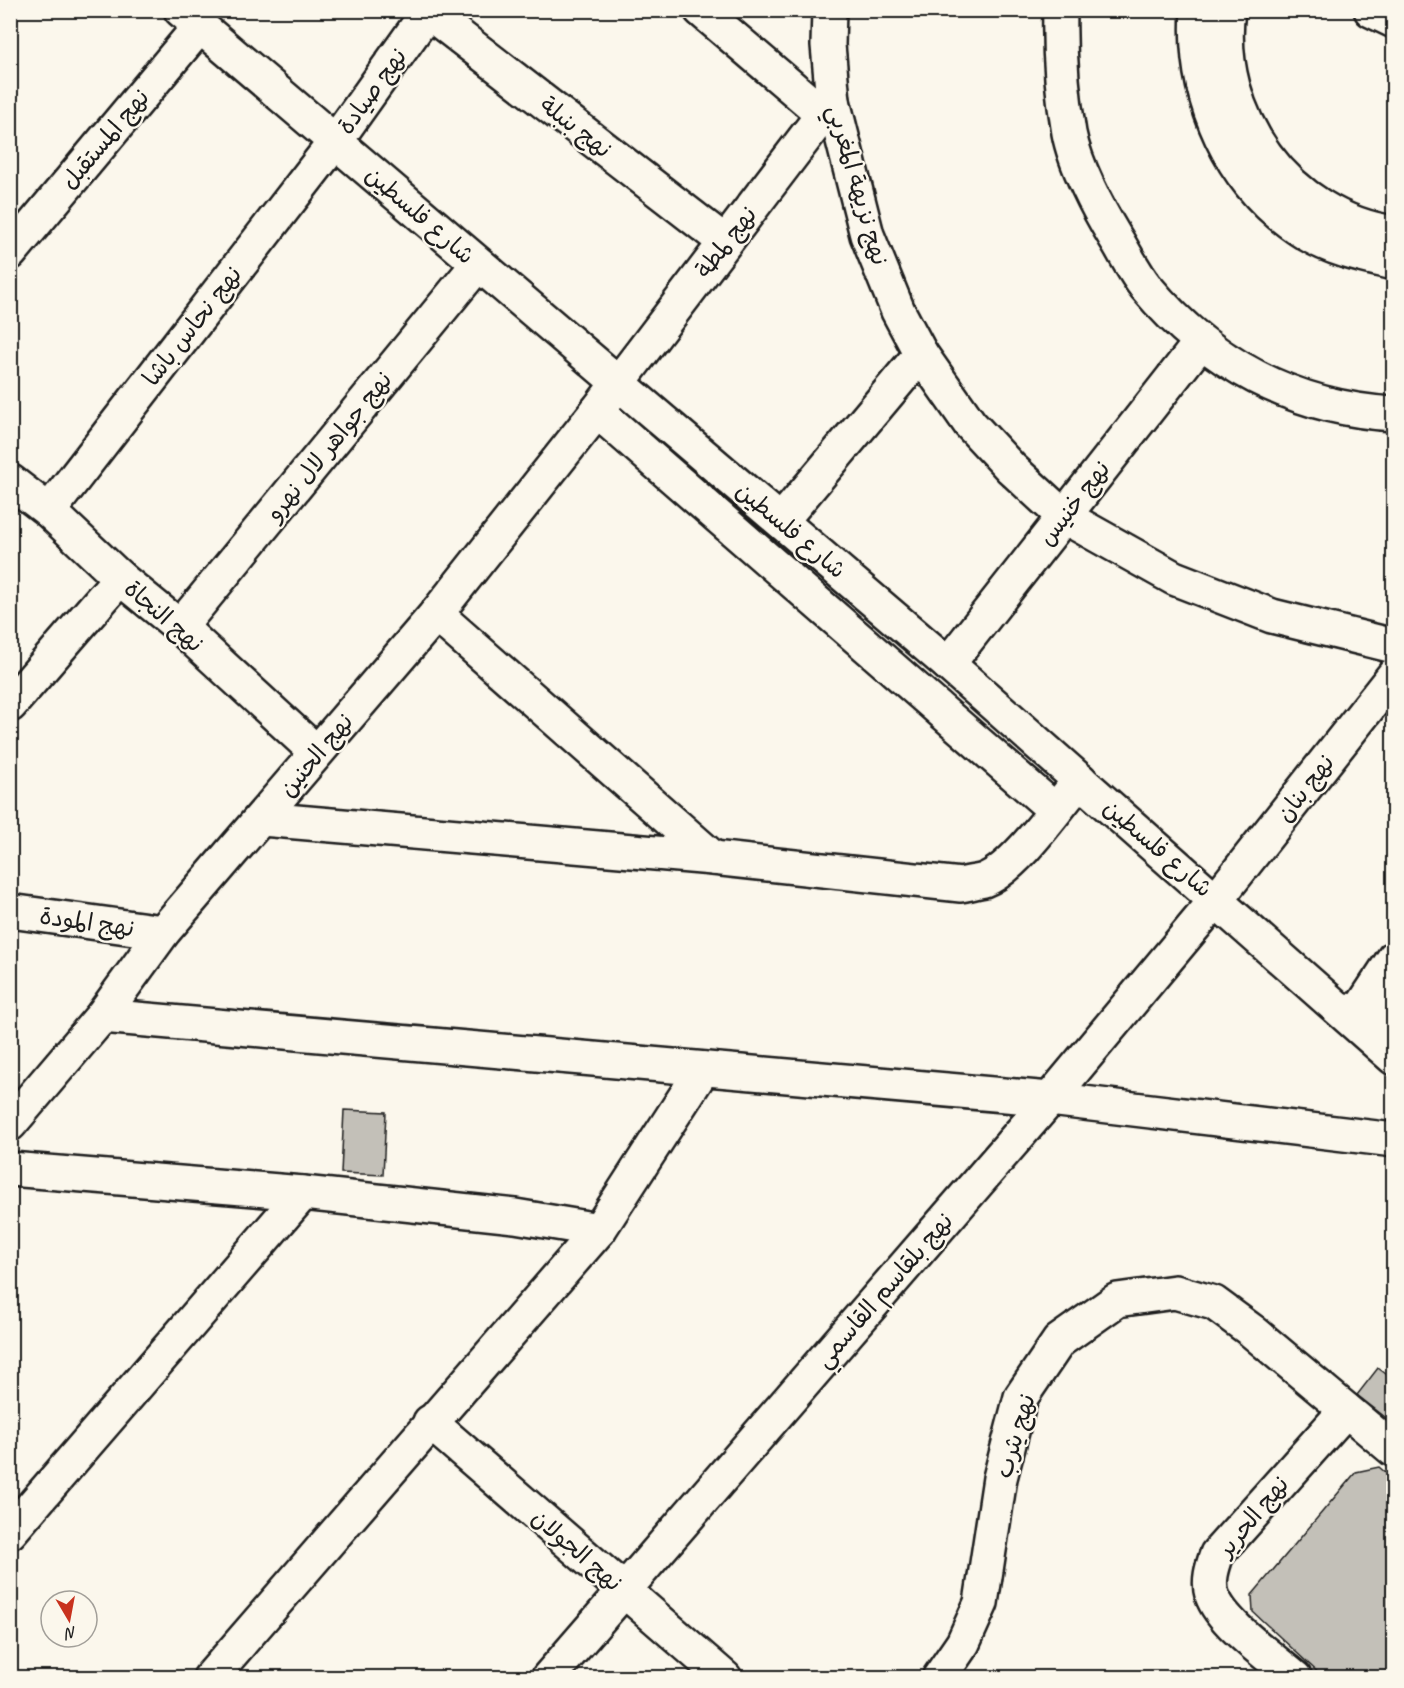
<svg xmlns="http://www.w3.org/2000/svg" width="1404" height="1688" font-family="Caveat,'Playpen Sans Arabic',sans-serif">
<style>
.building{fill:#c3c0b8;stroke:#1c1c1c;stroke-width:1.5}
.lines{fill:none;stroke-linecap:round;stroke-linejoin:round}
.street-casing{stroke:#1c1c1c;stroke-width:38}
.street{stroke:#fbf7ec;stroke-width:33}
.labels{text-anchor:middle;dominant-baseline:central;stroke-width:4.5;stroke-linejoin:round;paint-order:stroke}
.street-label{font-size:24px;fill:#1c1c1c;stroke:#fbf7ec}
</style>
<rect width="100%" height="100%" fill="#fbf7ec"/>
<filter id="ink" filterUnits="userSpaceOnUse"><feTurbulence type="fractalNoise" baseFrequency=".0167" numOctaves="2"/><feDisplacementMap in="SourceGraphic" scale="12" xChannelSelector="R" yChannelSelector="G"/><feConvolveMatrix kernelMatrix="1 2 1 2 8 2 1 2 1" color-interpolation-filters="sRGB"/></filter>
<g filter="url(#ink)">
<g class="building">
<path d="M 344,1110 L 386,1112 L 383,1175 L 341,1173 Z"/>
<path d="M 1378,1368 L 1394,1380 L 1394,1424 L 1357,1395 Z"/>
<path d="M 1379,1467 L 1394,1480 L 1394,1678 L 1324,1678 L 1253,1612 L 1252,1595 L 1356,1472 Z"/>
</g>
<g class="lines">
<defs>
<g id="street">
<path d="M 181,10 L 948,664 L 1394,1058"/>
<path d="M 701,10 L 823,114"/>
<path d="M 829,10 L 828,45 L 833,101 L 867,235 L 898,311 L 921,354 L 970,424 L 1011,468 L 1063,516 L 1174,578 L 1272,616 L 1394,646"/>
<path d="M 1060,10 C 1059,51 1062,93 1069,133 C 1075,165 1098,209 1115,237 C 1125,253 1134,272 1146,287 C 1210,364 1294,408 1394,414"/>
<path d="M 1198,10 C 1192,99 1230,186 1307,234 C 1333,250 1364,256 1394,263"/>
<path d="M 1228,10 C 1214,115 1288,218 1394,233"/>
<path d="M 1371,10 L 1394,21"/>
<path d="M 428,12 L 725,242"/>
<path d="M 10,253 L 200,26"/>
<path d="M 597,411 L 1055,810"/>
<path d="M 10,481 L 49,511 L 120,578 L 180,627 L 316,752"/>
<path d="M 49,511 L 335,142 L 429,10"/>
<path d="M 781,521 L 921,354"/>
<path d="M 436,614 L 713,858"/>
<path d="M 180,627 L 478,264"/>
<path d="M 948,664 L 1200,343"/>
<path d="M 10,705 L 120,578"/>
<path d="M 262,819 L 713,858 L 961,885 C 968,883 977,882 984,880 C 1015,869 1058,806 1080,780"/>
<path d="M 10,911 L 163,932"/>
<path d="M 1342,1010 L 1394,1013"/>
<path d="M 1359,1011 L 1394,958"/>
<path d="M 102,1016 L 1050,1099 L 1394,1140"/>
<path d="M 10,1124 L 102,1016 L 163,932 L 436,614 L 597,411 L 833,101"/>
<path d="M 10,1169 L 303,1193 L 515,1216 L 599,1230"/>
<path d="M 430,1422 L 725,1678"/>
<path d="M 10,1532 L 303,1193"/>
<path d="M 210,1678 L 599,1230 L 703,1069"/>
<path d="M 548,1678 L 1050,1099 L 1216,900 L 1394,675"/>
<path d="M 939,1678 L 963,1643 L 981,1603 L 1000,1478 L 1021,1397 L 1059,1341 L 1117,1300 L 1175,1292 L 1214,1303 L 1252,1331 L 1394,1450"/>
<path d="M 1295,1678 C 1271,1657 1222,1624 1212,1595 C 1208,1581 1212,1568 1217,1554 L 1346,1410"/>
</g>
</defs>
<use href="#street" class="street-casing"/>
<use href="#street" class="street"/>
</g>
</g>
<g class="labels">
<g class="street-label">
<text transform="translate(372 91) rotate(-54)">نهج صيادة</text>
<text transform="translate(576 127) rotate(38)">نهج بنبلة</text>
<text transform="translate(105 139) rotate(-50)">نهج المستقبل</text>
<text transform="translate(858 185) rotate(74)">نهج نزيهة المغربي</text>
<text transform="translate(420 215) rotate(41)">شارع فلسطين</text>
<text transform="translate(726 242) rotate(-52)">نهج لمطة</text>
<text transform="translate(192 326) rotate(-52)">نهج نحاس باشا</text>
<text transform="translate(329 446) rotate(-51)">نهج جواهر لال نهرو</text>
<text transform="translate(1074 503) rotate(-52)">نهج خنيس</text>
<text transform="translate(791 530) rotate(40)">شارع فلسطين</text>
<text transform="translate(164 616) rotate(41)">نهج النجاة</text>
<text transform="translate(316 755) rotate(-50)">نهج الحنين</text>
<text transform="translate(1305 788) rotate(-52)">نهج بنان</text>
<text transform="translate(1158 848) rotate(41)">شارع فلسطين</text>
<text transform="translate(87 922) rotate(8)">نهج المودة</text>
<text transform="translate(884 1290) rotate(-49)">نهج بلقاسم القاسمي</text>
<text transform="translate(1015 1436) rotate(-73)">نهج يثرب</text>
<text transform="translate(1253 1516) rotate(-50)">نهج الحرير</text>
<text transform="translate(577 1550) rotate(41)">نهج الجولان</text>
</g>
</g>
<rect width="1404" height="1688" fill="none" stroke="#fbf7ec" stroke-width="36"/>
<rect x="18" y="18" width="1368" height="1652" fill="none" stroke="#1c1c1c" stroke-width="2" filter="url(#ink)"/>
<g transform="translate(69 1619) rotate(170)"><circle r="28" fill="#fbf7ec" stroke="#a29f99" stroke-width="1.5"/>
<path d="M0-4.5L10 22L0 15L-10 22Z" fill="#c8321e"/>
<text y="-9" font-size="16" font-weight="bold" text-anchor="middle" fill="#1c1c1c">N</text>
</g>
</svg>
